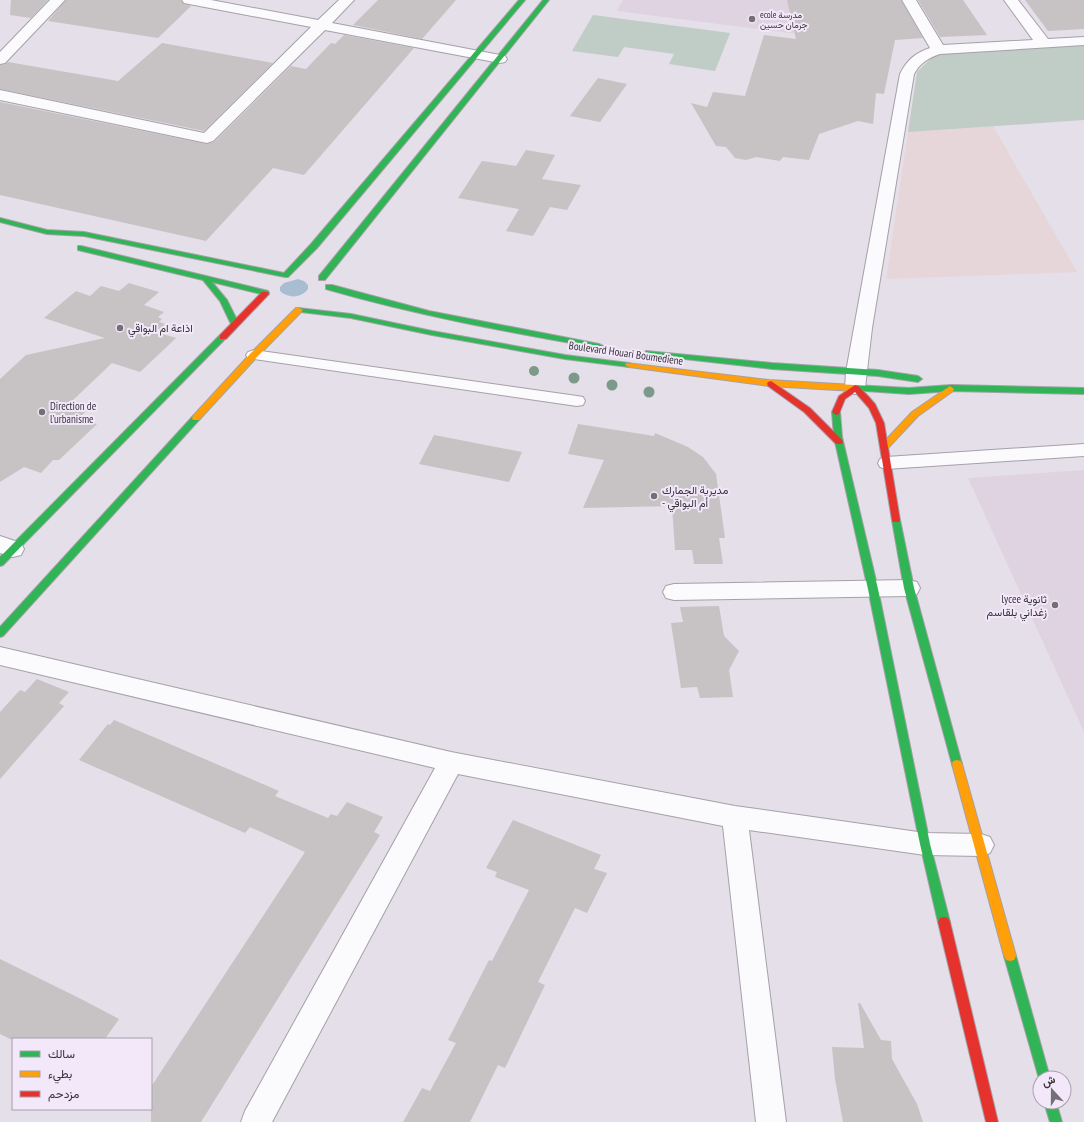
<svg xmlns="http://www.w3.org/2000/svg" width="1084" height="1122" font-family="'PT Sans Narrow',Vazirmatn,sans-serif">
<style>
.commercial{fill:#e7d6d9}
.education{fill:#dfd3e1}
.green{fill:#c0ccc6}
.water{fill:#a9bdd1}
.building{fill:#c7c2c3}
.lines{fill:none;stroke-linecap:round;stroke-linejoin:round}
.lane-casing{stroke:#a5a1a8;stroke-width:2}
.street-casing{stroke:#a5a1a8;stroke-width:2}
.fast-casing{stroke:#a5a1a8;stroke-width:2}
.slow-casing{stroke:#a5a1a8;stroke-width:2}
.jam-casing{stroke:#a5a1a8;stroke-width:2}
.lane{fill:#fbfafc;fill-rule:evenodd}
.street{fill:#fbfafc;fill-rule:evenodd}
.fast{fill:#30b455;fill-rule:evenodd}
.slow{fill:#ff9f0a;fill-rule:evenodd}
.jam{fill:#e5322d;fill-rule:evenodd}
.tree{fill:#7d998a}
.poi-dot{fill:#746f77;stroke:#f2e8f9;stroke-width:1.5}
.labels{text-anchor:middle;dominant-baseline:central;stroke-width:4;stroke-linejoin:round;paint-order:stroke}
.far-poi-label{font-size:9px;fill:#37333a;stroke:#f2e8f9;text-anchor:start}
.poi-label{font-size:11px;fill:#37333a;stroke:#f2e8f9;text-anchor:start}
.street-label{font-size:11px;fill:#37333a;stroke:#f2e8f9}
</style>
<rect width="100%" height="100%" fill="#e4dfe8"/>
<path class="commercial" d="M 993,126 L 1077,272 L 886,279 L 908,132 Z"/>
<g class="education">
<path d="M 623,0 L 809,0 L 830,38 L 617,11 Z"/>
<path d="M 1084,470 L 1084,732 L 968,478 Z"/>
</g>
<g class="green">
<path d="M 593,15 L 730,33 L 715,71 L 669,64 L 674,54 L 624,47 L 618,57 L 572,51 Z"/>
<path d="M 1084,41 L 1084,120 L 908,132 L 917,72 L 939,50 Z"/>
</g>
<path class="water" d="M 298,279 L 304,281 L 308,285 L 308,289 C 301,298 289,299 280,291 L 280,287 L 284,283 Z"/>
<g class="building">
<path d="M 11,0 L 48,0 L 31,18 L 10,15 Z"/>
<path d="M 66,0 L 181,0 L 184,4 L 191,6 L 158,38 L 48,21 Z"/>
<path d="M 378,0 L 456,0 L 422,39 L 353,25 Z"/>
<path d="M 787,0 L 901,0 L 923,38 L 895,40 L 884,94 L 876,93 L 873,124 L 858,121 L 819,134 L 809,160 L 783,157 L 780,161 L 756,157 L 746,160 L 735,158 L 726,147 L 716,146 L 691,103 L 707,107 L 713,92 L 745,96 L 764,35 L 796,39 Z"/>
<path d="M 918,0 L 963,0 L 987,35 L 940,37 Z"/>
<path d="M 1025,0 L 1084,0 L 1084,29 L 1048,31 Z"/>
<path d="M 344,35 L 414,48 L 304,175 L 273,168 L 206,241 L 0,195 L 0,102 L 207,144 L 214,142 L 291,66 L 306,69 L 331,43 L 335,44 Z"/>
<path d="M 162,43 L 273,63 L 204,131 L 0,89 L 0,65 L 5,64 L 8,62 L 118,81 Z"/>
<path d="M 598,78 L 627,84 L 600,122 L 570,116 Z"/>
<path d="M 526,150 L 555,155 L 542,179 L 581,185 L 567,210 L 550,207 L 533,236 L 506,231 L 519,209 L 458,198 L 482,161 L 516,166 Z"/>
<path d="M 129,283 L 159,292 L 144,305 L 164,312 L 158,317 L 162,319 L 159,322 L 165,324 L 156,332 L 176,338 L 140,372 L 112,363 L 72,401 L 90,407 L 79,418 L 97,424 L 59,460 L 53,460 L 41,473 L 24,467 L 0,482 L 0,379 L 26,355 L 105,338 L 44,318 L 76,291 L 90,296 L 101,286 L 119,291 Z"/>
<path d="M 578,424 L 654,436 L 655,433 L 688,447 L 703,457 L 716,474 L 725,538 L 719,538 L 723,564 L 694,564 L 692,550 L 675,550 L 672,506 L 583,508 L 604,460 L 568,454 Z"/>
<path d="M 434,435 L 522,452 L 509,482 L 419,464 Z"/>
<path d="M 719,606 L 724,636 L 739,651 L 729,670 L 733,697 L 700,698 L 697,687 L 681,688 L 671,623 L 683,622 L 680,607 Z"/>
<path d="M 37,679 L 69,692 L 59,703 L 64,706 L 0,779 L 0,712 L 20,690 L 25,692 Z"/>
<path d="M 114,720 L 279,791 L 275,796 L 328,818 L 331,814 L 337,816 L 347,802 L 383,817 L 374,832 L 380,835 L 201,1122 L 151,1122 L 151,1087 L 305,852 L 250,827 L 245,833 L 79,760 L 108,724 L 110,725 Z"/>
<path d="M 513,820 L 601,855 L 594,869 L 607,873 L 587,913 L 575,908 L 538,982 L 545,985 L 505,1068 L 498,1065 L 470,1122 L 403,1122 L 422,1088 L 430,1091 L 456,1043 L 448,1040 L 489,960 L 492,961 L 529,890 L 495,877 L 497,872 L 486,868 Z"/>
<path d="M 0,959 L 83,1000 L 119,1019 L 105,1039 L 10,1039 L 0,1034 Z"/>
<path d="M 858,1003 L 860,1003 L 881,1040 L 891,1041 L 892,1059 L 917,1104 L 923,1122 L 843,1122 L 835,1079 L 832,1047 L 864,1048 Z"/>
</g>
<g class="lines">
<defs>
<g id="lane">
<path d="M 254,350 L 577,396 L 583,397 L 585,401 L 583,405 L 577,406 L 248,358 L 246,355 L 248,352 Z"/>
<path d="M 1084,444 L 1084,456 L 886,469 L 880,467 L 878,463 L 880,459 L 886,457 Z"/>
</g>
<g id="street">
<path d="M 50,0 L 65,0 L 5,63 L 0,64 L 0,52 Z"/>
<path d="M 182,0 L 211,0 L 318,20 L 339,0 L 354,0 L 332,23 L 500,55 L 505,56 L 507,59 L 505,62 L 500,63 L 325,30 L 213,141 L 207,143 L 0,100 L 0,90 L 204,133 L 311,27 L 189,4 L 184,3 Z"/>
<path d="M 902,0 L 916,0 L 943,45 L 1033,40 L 1004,0 L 1018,0 L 1048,39 L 1084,37 L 1084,45 L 940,54 C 928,58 920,63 914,74 L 872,328 L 865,388 L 862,392 L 855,394 L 848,392 L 845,388 L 846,372 L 900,74 C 907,60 915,53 930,48 Z"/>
<path d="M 0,536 L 21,543 L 24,549 L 21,555 L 13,557 L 0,553 Z"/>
<path d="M 909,580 L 917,582 L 920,588 L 917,594 L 909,596 L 674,600 L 666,598 L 663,592 L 666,586 L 674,584 Z"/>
<path d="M 0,647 L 451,752 L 735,806 L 925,833 L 981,834 L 990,837 L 994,845 L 990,853 L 981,856 L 925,855 L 749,830 L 786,1122 L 756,1122 L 723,826 L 458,774 L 272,1122 L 241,1122 L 245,1111 L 435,768 L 0,665 Z"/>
</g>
<g id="fast">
<path d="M 519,0 L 525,0 L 317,248 L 288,277 L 285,277 L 84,236 L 47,234 L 0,222 L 0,218 L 47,230 L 84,232 L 284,273 L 311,244 Z"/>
<path d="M 543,0 L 549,0 L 325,280 L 319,280 L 319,276 Z"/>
<path d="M 78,246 L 81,246 L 268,291 L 269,293 L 265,295 L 212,282 L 227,300 L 239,324 L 235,326 L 231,324 L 220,301 L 203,280 L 78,250 Z"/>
<path d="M 326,285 L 332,285 L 429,311 L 599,344 L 603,346 L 599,348 C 507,332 416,315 326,289 Z"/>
<path d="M 298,308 L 351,314 L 432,331 L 565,355 L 629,363 L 633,365 L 629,367 L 565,359 L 432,335 L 351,318 L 301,312 L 297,310 Z"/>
<path d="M 220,335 L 226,335 L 227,337 L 3,565 L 0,566 L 0,557 Z"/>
<path d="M 646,351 L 772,363 L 878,370 L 918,376 L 922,379 L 918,382 L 878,376 L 772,369 L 649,355 L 646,355 L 645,353 Z"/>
<path d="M 854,385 L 909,388 L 951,385 L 1084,388 L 1084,394 L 951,391 L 909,394 L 851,390 L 850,388 L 851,386 Z"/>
<path d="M 836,409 L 840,412 L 842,437 L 878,589 L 930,844 L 950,922 L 948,926 L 944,927 L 940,926 L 938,922 L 920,844 L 868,589 L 834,437 L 832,412 Z"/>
<path d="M 196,415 L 200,418 L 199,420 L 3,636 L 0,637 L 0,627 L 193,416 Z"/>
<path d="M 896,517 L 900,520 L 914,588 L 962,764 L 961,767 L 957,768 L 953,767 L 952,764 L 904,588 L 892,520 Z"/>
<path d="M 1010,951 L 1014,952 L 1016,956 L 1050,1078 L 1040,1078 L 1040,1082 L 1004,956 L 1006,952 Z"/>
<path d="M 1044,1102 L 1056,1102 L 1062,1122 L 1050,1122 Z"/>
</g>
<g id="slow">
<path d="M 296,308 L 299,308 L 303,310 L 257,357 L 199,420 L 193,420 L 192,418 L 193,416 L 251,353 Z"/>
<path d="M 626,363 L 769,380 L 854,385 L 858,388 L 854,391 L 769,386 L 629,367 L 625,365 Z"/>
<path d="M 950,386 L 954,389 L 953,391 L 918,416 L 888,448 L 882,448 L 881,446 L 882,444 L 912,412 Z"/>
<path d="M 957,760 L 961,761 L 962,764 L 1016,956 L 1014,960 L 1010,961 L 1006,960 L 1004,956 L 952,764 L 953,761 Z"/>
</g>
<g id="jam">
<path d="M 262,292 L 268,292 L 269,294 L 226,339 L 220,339 L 220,335 Z"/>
<path d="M 771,381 L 810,408 L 842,440 L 843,442 L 842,444 L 836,444 L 804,412 L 768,386 L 767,384 L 768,382 Z"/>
<path d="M 855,385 L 858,386 L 868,396 L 875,404 L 884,423 L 900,520 L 899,522 L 893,522 L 892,520 L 876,423 L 869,408 L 855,392 L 845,399 L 839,414 L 836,415 L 832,412 L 839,396 Z"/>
<path d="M 944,917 L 948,918 L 950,922 L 998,1122 L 986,1122 L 938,922 L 940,918 Z"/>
</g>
</defs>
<use href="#lane" class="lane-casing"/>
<use href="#street" class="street-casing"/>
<use href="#fast" class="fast-casing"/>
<use href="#slow" class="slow-casing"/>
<use href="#jam" class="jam-casing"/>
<use href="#lane" class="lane"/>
<use href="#street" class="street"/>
<use href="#fast" class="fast"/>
<use href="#slow" class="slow"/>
<use href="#jam" class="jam"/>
</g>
<g class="tree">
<circle cx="534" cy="371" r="5"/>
<circle cx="574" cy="378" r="5.5"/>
<circle cx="612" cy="385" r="5.5"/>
<circle cx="649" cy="392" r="5.5"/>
</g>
<g class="poi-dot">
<circle cx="752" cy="19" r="4"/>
<circle cx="120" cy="328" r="4"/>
<circle cx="42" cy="412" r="4"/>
<circle cx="654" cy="496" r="4"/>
<circle cx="1055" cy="605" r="4"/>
</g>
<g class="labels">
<g class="far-poi-label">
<text x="760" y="14">ecole مدرسة<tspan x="760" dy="10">جرمان حسين</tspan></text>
</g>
<g class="poi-label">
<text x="128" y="328">اذاعة ام البواقي</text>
<text x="50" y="406">Direction de<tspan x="50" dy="13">l'urbanisme</tspan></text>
<text x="662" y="490">مديرية الجمارك<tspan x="662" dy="13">- أم البواقي</tspan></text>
<text x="1047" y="599" text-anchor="end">lycee ثانوية<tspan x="1047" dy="13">زغداني بلقاسم</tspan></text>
</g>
<g class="street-label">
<text transform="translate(626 353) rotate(8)">Boulevard Houari Boumediene</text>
</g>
</g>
<rect x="12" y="1038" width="140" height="72" fill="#f2e8f9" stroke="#a7a0ad"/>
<rect x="20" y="1051" width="20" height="6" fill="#30b455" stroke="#a7a0ad"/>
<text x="48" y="1058" font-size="12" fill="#37333a">سالك</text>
<rect x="20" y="1071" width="20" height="6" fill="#ff9f0a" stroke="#a7a0ad"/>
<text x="48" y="1078" font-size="12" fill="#37333a">بطيء</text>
<rect x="20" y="1091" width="20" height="6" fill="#e5322d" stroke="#a7a0ad"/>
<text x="48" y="1098" font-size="12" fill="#37333a">مزدحم</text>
<g transform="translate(1052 1090) rotate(339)"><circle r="19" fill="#f2e8f9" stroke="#a7a0ad"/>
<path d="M0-3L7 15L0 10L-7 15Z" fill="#746f77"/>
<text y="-6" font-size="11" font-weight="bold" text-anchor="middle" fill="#37333a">ش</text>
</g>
</svg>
